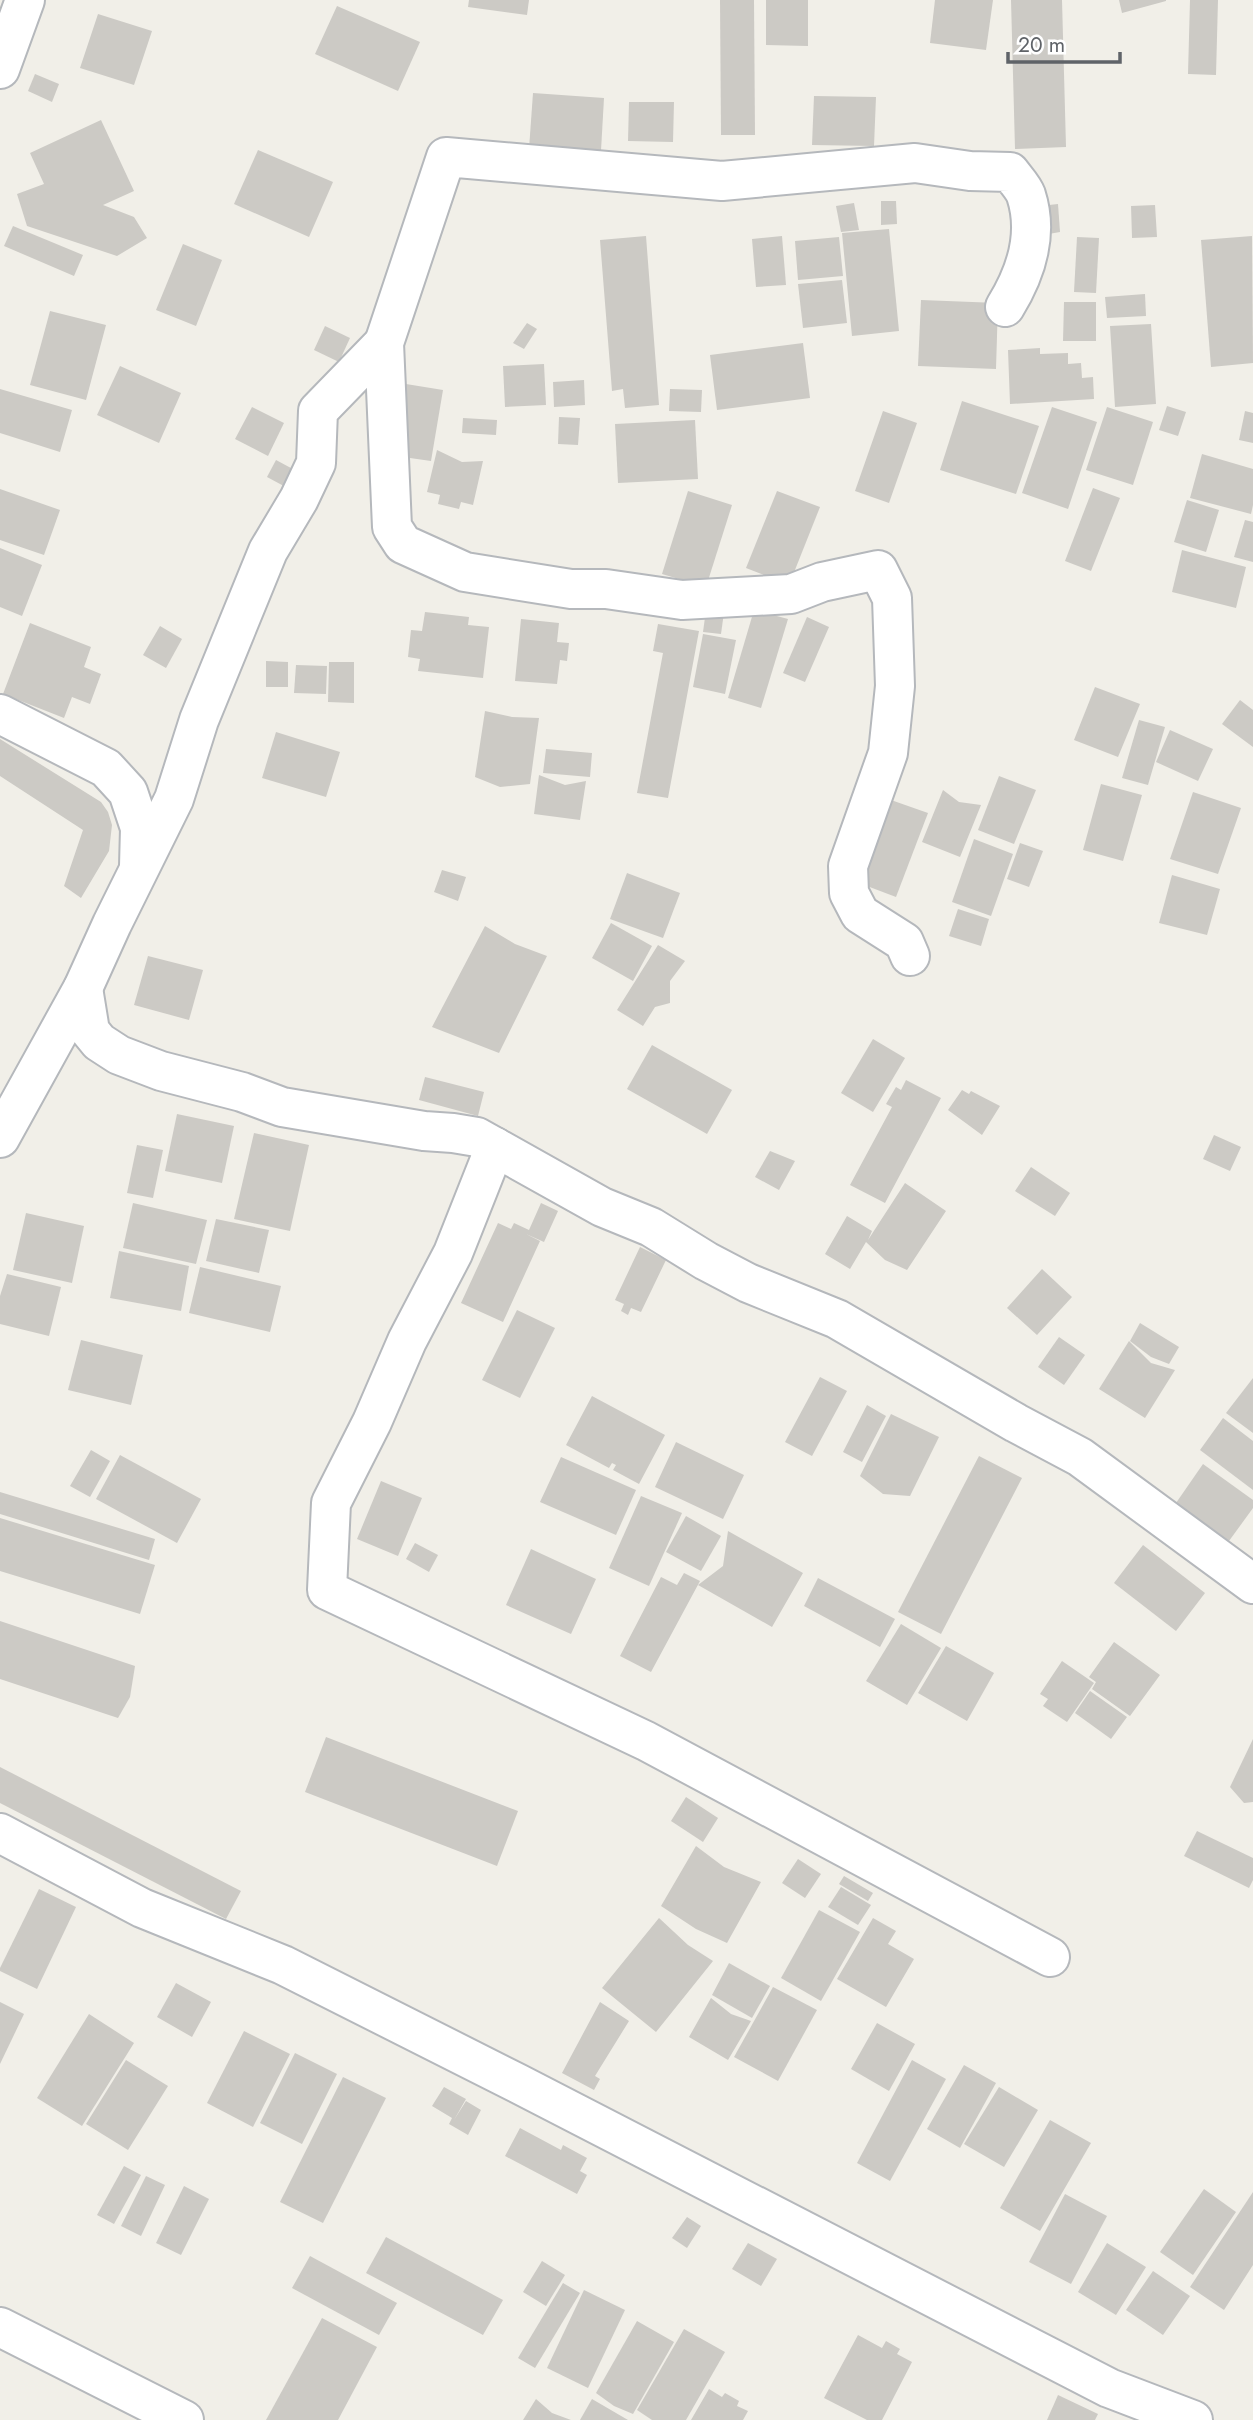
<svg xmlns="http://www.w3.org/2000/svg" width="1253" height="2420" font-family="Jost,sans-serif">
<style>
.building{fill:#cccac5}
.lines{fill:none;stroke-linecap:round;stroke-linejoin:round}
.minor-casing{stroke:#b5b8bc;stroke-width:42}
.minor{stroke:#fff;stroke-width:38}
</style>
<rect width="100%" height="100%" fill="#f1efe8"/>
<g class="building">
<path d="M 469,0 L 529,0 L 527,15 L 468,7 Z"/>
<path d="M 720,0 L 754,0 L 755,135 L 721,135 Z"/>
<path d="M 766,0 L 808,0 L 808,46 L 766,45 Z"/>
<path d="M 935,0 L 993,0 L 986,50 L 930,43 Z"/>
<path d="M 1011,0 L 1062,0 L 1066,147 L 1015,149 Z"/>
<path d="M 1119,0 L 1166,0 L 1166,1 L 1122,13 Z"/>
<path d="M 1190,0 L 1218,0 L 1216,75 L 1188,74 Z"/>
<path d="M 337,6 L 420,42 L 398,91 L 315,54 Z"/>
<path d="M 98,14 L 152,31 L 134,85 L 80,68 Z"/>
<path d="M 35,74 L 59,84 L 52,102 L 28,91 Z"/>
<path d="M 533,93 L 604,98 L 600,168 L 528,163 Z"/>
<path d="M 814,96 L 876,97 L 874,146 L 812,145 Z"/>
<path d="M 629,102 L 674,102 L 673,142 L 628,141 Z"/>
<path d="M 101,120 L 134,191 L 103,205 L 134,217 L 147,238 L 117,256 L 27,226 L 17,194 L 44,184 L 30,153 Z"/>
<path d="M 258,150 L 333,182 L 309,237 L 234,204 Z"/>
<path d="M 881,201 L 896,201 L 897,224 L 881,225 Z"/>
<path d="M 854,203 L 859,230 L 841,232 L 836,206 Z"/>
<path d="M 1058,204 L 1060,232 L 1043,235 L 1040,206 Z"/>
<path d="M 1155,205 L 1157,237 L 1132,238 L 1131,206 Z"/>
<path d="M 13,226 L 83,255 L 74,276 L 4,246 Z"/>
<path d="M 889,229 L 899,331 L 852,336 L 842,233 Z"/>
<path d="M 646,236 L 659,405 L 625,408 L 623,389 L 612,391 L 600,240 Z"/>
<path d="M 782,236 L 786,285 L 756,287 L 752,239 Z"/>
<path d="M 1252,236 L 1253,363 L 1211,367 L 1201,240 Z"/>
<path d="M 839,237 L 843,276 L 798,280 L 795,241 Z"/>
<path d="M 1077,237 L 1099,238 L 1096,293 L 1074,292 Z"/>
<path d="M 183,244 L 222,260 L 196,326 L 156,310 Z"/>
<path d="M 842,280 L 847,323 L 803,328 L 798,284 Z"/>
<path d="M 1145,294 L 1146,316 L 1107,318 L 1105,297 Z"/>
<path d="M 921,300 L 998,303 L 996,369 L 918,366 Z"/>
<path d="M 1064,302 L 1096,302 L 1096,341 L 1063,341 Z"/>
<path d="M 50,311 L 106,325 L 86,400 L 30,385 Z"/>
<path d="M 527,323 L 537,329 L 524,349 L 513,343 Z"/>
<path d="M 1151,324 L 1156,404 L 1115,407 L 1110,326 Z"/>
<path d="M 325,326 L 350,338 L 339,362 L 314,350 Z"/>
<path d="M 803,343 L 810,398 L 717,410 L 710,355 Z"/>
<path d="M 1040,348 L 1040,354 L 1068,353 L 1068,364 L 1081,363 L 1082,378 L 1093,377 L 1094,399 L 1010,404 L 1008,350 Z"/>
<path d="M 544,364 L 546,405 L 505,407 L 503,366 Z"/>
<path d="M 120,366 L 181,393 L 159,443 L 97,415 Z"/>
<path d="M 584,380 L 585,405 L 554,407 L 553,382 Z"/>
<path d="M 406,384 L 443,390 L 431,461 L 403,457 L 396,447 Z"/>
<path d="M 0,389 L 72,410 L 60,452 L 0,433 Z"/>
<path d="M 670,389 L 702,390 L 701,412 L 669,411 Z"/>
<path d="M 962,401 L 1039,426 L 1016,494 L 940,470 Z"/>
<path d="M 1167,406 L 1186,412 L 1178,436 L 1159,430 Z"/>
<path d="M 252,407 L 284,423 L 268,456 L 235,439 Z"/>
<path d="M 1052,407 L 1097,422 L 1068,509 L 1022,493 Z"/>
<path d="M 1107,407 L 1153,422 L 1133,485 L 1086,470 Z"/>
<path d="M 883,411 L 917,423 L 889,503 L 855,491 Z"/>
<path d="M 1245,411 L 1253,413 L 1253,443 L 1239,440 Z"/>
<path d="M 559,417 L 580,418 L 578,445 L 558,444 Z"/>
<path d="M 463,418 L 497,420 L 496,435 L 462,433 Z"/>
<path d="M 695,420 L 698,479 L 618,483 L 615,424 Z"/>
<path d="M 437,450 L 462,462 L 483,461 L 473,505 L 461,502 L 459,509 L 438,504 L 440,495 L 427,492 Z"/>
<path d="M 1202,454 L 1253,469 L 1253,505 L 1251,514 L 1190,498 Z"/>
<path d="M 276,460 L 304,475 L 295,492 L 267,477 Z"/>
<path d="M 1093,488 L 1120,498 L 1091,571 L 1065,561 Z"/>
<path d="M 0,489 L 60,510 L 44,555 L 0,540 Z"/>
<path d="M 688,491 L 732,505 L 706,587 L 662,574 Z"/>
<path d="M 777,491 L 820,507 L 789,585 L 746,568 Z"/>
<path d="M 1187,500 L 1219,510 L 1206,552 L 1174,542 Z"/>
<path d="M 1245,520 L 1253,522 L 1253,562 L 1234,557 Z"/>
<path d="M 0,548 L 42,565 L 22,616 L 0,607 Z"/>
<path d="M 1182,550 L 1246,567 L 1236,608 L 1172,592 Z"/>
<path d="M 707,603 L 725,605 L 721,634 L 703,632 Z"/>
<path d="M 754,610 L 788,619 L 761,708 L 728,698 Z"/>
<path d="M 425,612 L 469,617 L 468,625 L 489,627 L 483,678 L 418,671 L 420,659 L 408,657 L 411,630 L 422,631 Z"/>
<path d="M 807,617 L 829,627 L 805,682 L 783,673 Z"/>
<path d="M 521,619 L 559,623 L 557,642 L 569,643 L 567,661 L 560,660 L 557,684 L 515,681 Z"/>
<path d="M 30,623 L 91,647 L 84,667 L 101,674 L 90,704 L 72,697 L 64,718 L 3,694 Z"/>
<path d="M 658,624 L 699,631 L 668,798 L 637,793 L 663,653 L 653,651 Z"/>
<path d="M 160,626 L 182,639 L 166,668 L 143,655 Z"/>
<path d="M 703,634 L 736,640 L 725,694 L 693,687 Z"/>
<path d="M 266,661 L 288,662 L 288,687 L 266,687 Z"/>
<path d="M 329,662 L 354,662 L 354,703 L 328,702 Z"/>
<path d="M 296,665 L 327,666 L 326,694 L 294,693 Z"/>
<path d="M 1095,687 L 1140,704 L 1118,757 L 1074,740 Z"/>
<path d="M 1240,700 L 1253,710 L 1253,747 L 1222,724 Z"/>
<path d="M 485,711 L 512,717 L 539,718 L 530,784 L 500,787 L 475,777 Z"/>
<path d="M 1139,720 L 1165,727 L 1148,785 L 1122,778 Z"/>
<path d="M 1170,730 L 1213,749 L 1198,781 L 1156,762 Z"/>
<path d="M 276,732 L 340,752 L 326,797 L 262,778 Z"/>
<path d="M 0,739 L 101,802 L 108,812 L 112,825 L 109,851 L 81,898 L 64,886 L 83,830 L 0,776 Z"/>
<path d="M 546,749 L 592,753 L 590,777 L 543,773 Z"/>
<path d="M 539,775 L 565,785 L 586,781 L 580,820 L 534,814 Z"/>
<path d="M 999,776 L 1036,790 L 1014,844 L 978,830 Z"/>
<path d="M 1101,784 L 1142,795 L 1123,861 L 1083,850 Z"/>
<path d="M 943,790 L 959,802 L 981,805 L 960,857 L 922,842 Z"/>
<path d="M 1193,792 L 1241,808 L 1218,874 L 1170,859 Z"/>
<path d="M 891,800 L 928,813 L 896,897 L 859,883 Z"/>
<path d="M 974,839 L 1013,854 L 991,916 L 952,902 Z"/>
<path d="M 1020,843 L 1043,851 L 1029,887 L 1007,879 Z"/>
<path d="M 442,870 L 466,877 L 458,901 L 434,892 Z"/>
<path d="M 627,873 L 680,893 L 663,938 L 610,919 Z"/>
<path d="M 1172,875 L 1220,889 L 1207,935 L 1159,923 Z"/>
<path d="M 958,909 L 989,919 L 981,946 L 949,936 Z"/>
<path d="M 611,923 L 652,946 L 633,981 L 592,958 Z"/>
<path d="M 485,926 L 515,944 L 547,956 L 499,1053 L 432,1027 Z"/>
<path d="M 658,945 L 685,961 L 670,981 L 670,1003 L 655,1007 L 643,1026 L 617,1010 Z"/>
<path d="M 148,956 L 203,970 L 189,1020 L 134,1005 Z"/>
<path d="M 873,1039 L 905,1058 L 873,1112 L 841,1093 Z"/>
<path d="M 652,1045 L 732,1090 L 707,1134 L 627,1089 Z"/>
<path d="M 425,1077 L 484,1092 L 478,1116 L 419,1100 Z"/>
<path d="M 906,1080 L 941,1098 L 885,1203 L 850,1185 L 892,1107 L 886,1104 L 896,1087 L 901,1090 Z"/>
<path d="M 962,1090 L 969,1094 L 971,1091 L 1000,1106 L 982,1135 L 948,1110 Z"/>
<path d="M 177,1114 L 234,1126 L 222,1183 L 165,1171 Z"/>
<path d="M 254,1133 L 309,1145 L 290,1231 L 234,1219 Z"/>
<path d="M 1214,1135 L 1241,1147 L 1230,1171 L 1203,1159 Z"/>
<path d="M 137,1145 L 163,1150 L 153,1198 L 127,1193 Z"/>
<path d="M 770,1151 L 795,1161 L 779,1190 L 755,1177 Z"/>
<path d="M 1031,1167 L 1070,1193 L 1055,1216 L 1015,1191 Z"/>
<path d="M 905,1183 L 946,1211 L 907,1270 L 885,1260 L 866,1242 L 850,1269 L 825,1254 L 847,1216 L 872,1231 L 868,1240 Z"/>
<path d="M 133,1203 L 207,1220 L 196,1264 L 123,1248 Z"/>
<path d="M 541,1203 L 558,1211 L 544,1242 L 526,1234 L 540,1241 L 503,1322 L 461,1303 L 498,1223 L 511,1229 L 514,1223 L 529,1230 Z"/>
<path d="M 26,1213 L 84,1226 L 72,1283 L 13,1270 Z"/>
<path d="M 216,1219 L 269,1230 L 259,1273 L 206,1261 Z"/>
<path d="M 640,1247 L 666,1260 L 641,1312 L 631,1308 L 628,1315 L 621,1311 L 624,1304 L 615,1300 Z"/>
<path d="M 119,1251 L 189,1266 L 181,1311 L 110,1298 Z"/>
<path d="M 200,1267 L 281,1286 L 270,1332 L 189,1313 Z"/>
<path d="M 1042,1269 L 1072,1297 L 1037,1335 L 1007,1308 Z"/>
<path d="M 7,1274 L 61,1287 L 49,1336 L 0,1324 L 0,1296 Z"/>
<path d="M 517,1310 L 555,1328 L 520,1398 L 482,1380 Z"/>
<path d="M 1140,1323 L 1179,1347 L 1169,1364 L 1151,1357 L 1130,1341 Z"/>
<path d="M 1059,1337 L 1085,1355 L 1064,1385 L 1038,1367 Z"/>
<path d="M 81,1340 L 143,1355 L 131,1405 L 68,1390 Z"/>
<path d="M 1129,1341 L 1151,1363 L 1175,1370 L 1145,1418 L 1099,1389 Z"/>
<path d="M 820,1377 L 847,1391 L 812,1456 L 785,1442 Z"/>
<path d="M 1253,1378 L 1253,1433 L 1226,1413 Z"/>
<path d="M 592,1396 L 665,1435 L 639,1484 L 613,1470 L 616,1465 L 612,1463 L 609,1468 L 566,1445 Z"/>
<path d="M 867,1405 L 886,1416 L 862,1462 L 843,1452 Z"/>
<path d="M 891,1414 L 939,1437 L 910,1496 L 883,1494 L 860,1476 Z"/>
<path d="M 1223,1418 L 1253,1441 L 1253,1490 L 1200,1450 Z"/>
<path d="M 676,1442 L 744,1475 L 723,1519 L 655,1487 Z"/>
<path d="M 91,1450 L 110,1461 L 90,1497 L 70,1486 Z"/>
<path d="M 120,1455 L 201,1499 L 177,1543 L 96,1499 Z"/>
<path d="M 979,1456 L 1022,1478 L 941,1634 L 898,1612 Z"/>
<path d="M 561,1457 L 636,1490 L 616,1535 L 540,1502 Z"/>
<path d="M 1203,1464 L 1253,1500 L 1253,1508 L 1229,1541 L 1176,1503 Z"/>
<path d="M 381,1481 L 422,1498 L 398,1556 L 357,1539 Z"/>
<path d="M 0,1492 L 155,1539 L 149,1560 L 0,1514 Z"/>
<path d="M 641,1496 L 682,1513 L 649,1586 L 609,1568 Z"/>
<path d="M 686,1516 L 721,1536 L 701,1571 L 666,1552 Z"/>
<path d="M 0,1518 L 155,1565 L 140,1614 L 0,1571 Z"/>
<path d="M 728,1531 L 803,1573 L 772,1627 L 698,1585 L 723,1566 Z"/>
<path d="M 415,1543 L 438,1555 L 429,1572 L 406,1559 Z"/>
<path d="M 1143,1545 L 1205,1593 L 1176,1631 L 1114,1583 Z"/>
<path d="M 531,1549 L 596,1579 L 571,1634 L 506,1605 Z"/>
<path d="M 684,1573 L 700,1581 L 651,1672 L 620,1656 L 661,1577 L 677,1585 Z"/>
<path d="M 818,1578 L 895,1619 L 880,1647 L 804,1606 Z"/>
<path d="M 0,1621 L 135,1666 L 130,1697 L 118,1718 L 0,1679 Z"/>
<path d="M 901,1624 L 941,1648 L 907,1705 L 866,1681 Z"/>
<path d="M 1114,1642 L 1160,1675 L 1130,1716 L 1092,1689 L 1096,1682 L 1089,1677 Z"/>
<path d="M 946,1646 L 994,1673 L 967,1721 L 918,1693 Z"/>
<path d="M 1062,1661 L 1094,1683 L 1067,1722 L 1043,1706 L 1048,1699 L 1040,1694 Z"/>
<path d="M 1090,1691 L 1127,1717 L 1111,1739 L 1075,1713 Z"/>
<path d="M 326,1737 L 518,1811 L 497,1866 L 305,1792 Z"/>
<path d="M 1253,1739 L 1253,1802 L 1244,1803 L 1230,1787 Z"/>
<path d="M 0,1767 L 241,1891 L 226,1919 L 0,1803 Z"/>
<path d="M 686,1797 L 718,1818 L 703,1842 L 671,1821 Z"/>
<path d="M 1197,1831 L 1253,1858 L 1253,1880 L 1249,1888 L 1184,1856 Z"/>
<path d="M 696,1846 L 724,1867 L 761,1882 L 727,1943 L 696,1929 L 661,1906 Z"/>
<path d="M 798,1859 L 821,1874 L 805,1898 L 782,1883 Z"/>
<path d="M 844,1876 L 873,1893 L 868,1901 L 839,1884 Z"/>
<path d="M 841,1887 L 871,1905 L 858,1925 L 828,1907 Z"/>
<path d="M 39,1889 L 76,1907 L 37,1989 L 0,1971 L 0,1968 Z"/>
<path d="M 819,1910 L 860,1932 L 821,2001 L 781,1978 Z"/>
<path d="M 659,1918 L 688,1945 L 713,1961 L 656,2032 L 602,1988 Z"/>
<path d="M 873,1918 L 896,1931 L 888,1944 L 914,1959 L 886,2007 L 837,1979 Z"/>
<path d="M 729,1963 L 770,1986 L 752,2018 L 712,1995 Z"/>
<path d="M 176,1983 L 211,2002 L 192,2037 L 157,2017 Z"/>
<path d="M 773,1987 L 817,2010 L 778,2081 L 734,2057 Z"/>
<path d="M 711,1998 L 731,2014 L 751,2021 L 728,2060 L 689,2037 Z"/>
<path d="M 0,2002 L 24,2014 L 0,2064 Z"/>
<path d="M 600,2002 L 629,2021 L 595,2076 L 600,2079 L 594,2090 L 562,2073 Z"/>
<path d="M 89,2014 L 134,2043 L 82,2126 L 37,2098 Z"/>
<path d="M 877,2023 L 915,2044 L 889,2091 L 851,2069 Z"/>
<path d="M 244,2031 L 290,2054 L 253,2127 L 207,2103 Z"/>
<path d="M 295,2053 L 337,2074 L 302,2144 L 260,2123 Z"/>
<path d="M 126,2060 L 168,2086 L 128,2150 L 86,2124 Z"/>
<path d="M 912,2060 L 946,2079 L 890,2181 L 857,2163 Z"/>
<path d="M 964,2065 L 996,2083 L 960,2148 L 927,2129 Z"/>
<path d="M 343,2077 L 386,2098 L 323,2223 L 280,2202 Z"/>
<path d="M 444,2087 L 466,2099 L 454,2120 L 466,2101 L 481,2110 L 468,2135 L 449,2124 L 452,2118 L 432,2106 Z"/>
<path d="M 999,2087 L 1038,2110 L 1004,2167 L 964,2144 Z"/>
<path d="M 1050,2120 L 1091,2143 L 1040,2231 L 1000,2208 Z"/>
<path d="M 520,2128 L 561,2150 L 563,2145 L 587,2158 L 580,2171 L 587,2175 L 577,2194 L 505,2156 Z"/>
<path d="M 124,2166 L 141,2175 L 114,2224 L 97,2215 Z"/>
<path d="M 146,2176 L 165,2185 L 141,2236 L 121,2226 Z"/>
<path d="M 184,2186 L 209,2199 L 181,2255 L 156,2243 Z"/>
<path d="M 1204,2189 L 1236,2212 L 1193,2275 L 1160,2252 Z"/>
<path d="M 1253,2192 L 1253,2265 L 1224,2310 L 1190,2287 Z"/>
<path d="M 1065,2194 L 1107,2216 L 1071,2284 L 1029,2262 Z"/>
<path d="M 687,2217 L 701,2226 L 687,2248 L 672,2238 Z"/>
<path d="M 386,2237 L 503,2300 L 483,2335 L 366,2273 Z"/>
<path d="M 748,2243 L 777,2259 L 761,2286 L 732,2269 Z"/>
<path d="M 1107,2243 L 1146,2267 L 1116,2315 L 1078,2292 Z"/>
<path d="M 310,2256 L 397,2303 L 379,2335 L 292,2288 Z"/>
<path d="M 542,2261 L 565,2275 L 546,2306 L 523,2292 Z"/>
<path d="M 1153,2271 L 1190,2296 L 1163,2335 L 1126,2310 Z"/>
<path d="M 563,2283 L 580,2293 L 535,2368 L 518,2358 Z"/>
<path d="M 584,2290 L 625,2310 L 588,2388 L 547,2368 Z"/>
<path d="M 322,2318 L 377,2347 L 338,2420 L 266,2420 Z"/>
<path d="M 637,2321 L 674,2342 L 633,2414 L 614,2406 L 596,2393 Z"/>
<path d="M 684,2329 L 725,2352 L 686,2420 L 652,2420 L 637,2410 Z"/>
<path d="M 858,2335 L 882,2348 L 886,2341 L 900,2349 L 897,2354 L 912,2362 L 882,2420 L 867,2420 L 824,2398 Z"/>
<path d="M 709,2389 L 722,2397 L 725,2393 L 739,2401 L 737,2406 L 748,2411 L 743,2420 L 691,2420 Z"/>
<path d="M 1058,2395 L 1098,2414 L 1095,2420 L 1047,2420 Z"/>
<path d="M 536,2399 L 552,2413 L 571,2420 L 523,2420 Z"/>
<path d="M 592,2399 L 628,2420 L 580,2420 Z"/>
</g>
<g class="lines">
<defs>
<g id="minor">
<path d="M 0,69 L 25,0"/>
<path d="M 0,714 L 106,768 L 128,792 L 140,828 L 139,866"/>
<path d="M 910,956 L 904,942 L 860,914 L 849,893 L 848,866 L 888,753 L 895,686 L 892,598 L 878,570 L 822,582 L 791,594 L 682,600 L 606,589 L 571,589 L 465,572 L 403,544 L 392,527 L 384,343 L 446,157 L 722,181 L 915,163 L 970,171 L 1010,172 C 1015,179 1023,187 1026,195 C 1039,235 1026,273 1005,307"/>
<path d="M 83,988 L 90,1031 L 99,1042 L 119,1055 L 161,1071 L 242,1092 L 282,1107 L 424,1131 L 453,1133 L 477,1137 L 602,1207 L 651,1227 L 706,1261 L 748,1283 L 837,1319 L 1016,1423 L 1080,1457 L 1253,1584"/>
<path d="M 0,1138 L 83,988 L 112,924 L 174,799 L 199,720 L 268,551 L 299,499 L 316,463 L 318,411 L 384,343"/>
<path d="M 495,1147 L 453,1253 L 407,1341 L 372,1422 L 331,1503 L 327,1590 L 646,1741 L 1050,1957"/>
<path d="M 0,1833 L 142,1908 L 283,1965 L 517,2083 L 1109,2388 L 1193,2420"/>
<path d="M 0,2327 L 184,2420"/>
</g>
</defs>
<use href="#minor" class="minor-casing"/>
<use href="#minor" class="minor"/>
</g>
<path d="M1008 52v10h112v-10" fill="none" stroke="#5f6368" stroke-width="3.5"/>
<text x="1018" y="52" font-size="21" fill="#5f6368" stroke="#ffffff" stroke-width="5" paint-order="stroke">20 m</text>
</svg>
